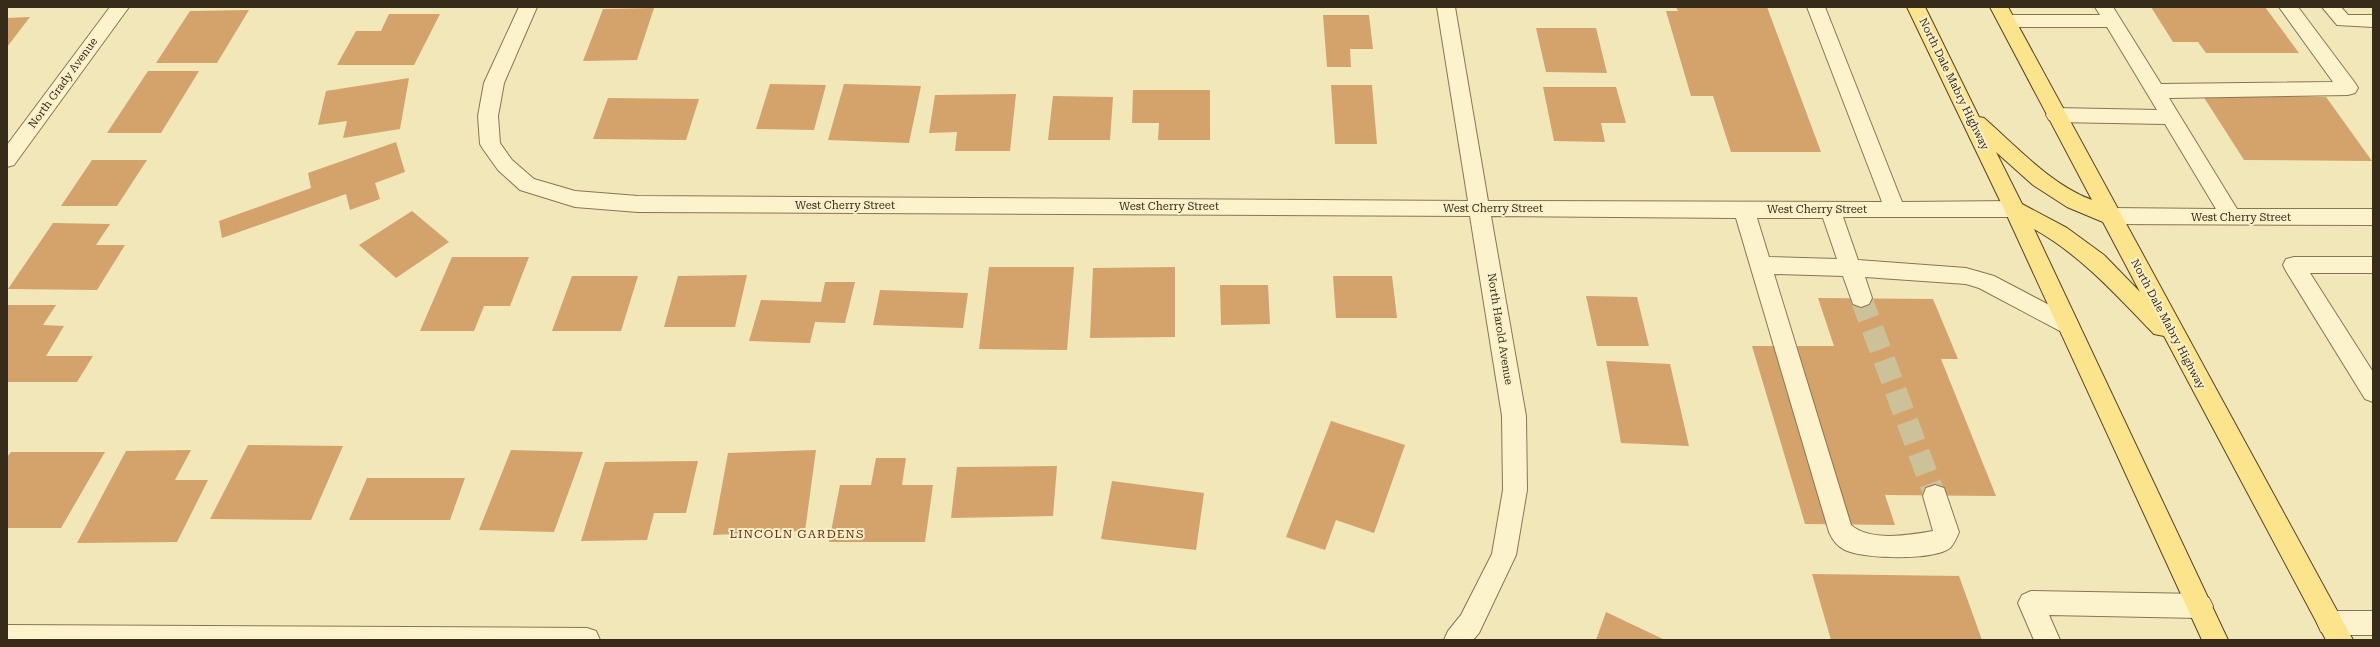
<svg xmlns="http://www.w3.org/2000/svg" width="2380" height="647" font-family="'Roboto Serif',serif">
<style>
.building{fill:#d4a26b}
.lines{fill:none;stroke-linecap:round;stroke-linejoin:round}
.minor-tunnel{stroke:#cdc199;stroke-width:22;stroke-dasharray:22 11;stroke-linecap:butt}
.minor-casing{stroke:#8a7552;stroke-width:2}
.major-casing{stroke:#564228;stroke-width:2}
.minor{fill:#fcf3cd;fill-rule:evenodd}
.major{fill:#fbe48b;fill-rule:evenodd}
.labels{text-anchor:middle;dominant-baseline:central;stroke-width:4;stroke-linejoin:round;paint-order:stroke}
.street-label{font-size:11px;fill:#372b19;stroke:#f9f0c9}
.neighbourhood-label{font-size:12px;letter-spacing:1px;fill:#682e14;stroke:#f9f0c9}
</style>
<rect width="100%" height="100%" fill="#f2e7b9"/>
<g class="building">
<path d="M 1676,7 L 1767,7 L 1821,152 L 1731,152 L 1713,96 L 1691,96 L 1666,11 L 1678,11 Z"/>
<path d="M 2151,7 L 2265,7 L 2299,53 L 2206,53 L 2198,42 L 2173,42 Z"/>
<path d="M 654,8 L 637,60 L 583,61 L 603,9 Z"/>
<path d="M 249,10 L 217,63 L 156,63 L 190,11 Z"/>
<path d="M 389,14 L 440,14 L 414,65 L 337,65 L 356,31 L 381,31 Z"/>
<path d="M 1323,15 L 1369,15 L 1373,49 L 1350,49 L 1351,67 L 1327,67 Z"/>
<path d="M 30,17 L 7,47 L 7,18 Z"/>
<path d="M 1536,28 L 1596,28 L 1607,73 L 1546,72 Z"/>
<path d="M 148,71 L 199,71 L 161,133 L 107,133 Z"/>
<path d="M 409,78 L 400,129 L 343,138 L 347,121 L 318,125 L 326,91 Z"/>
<path d="M 770,84 L 826,85 L 814,130 L 756,129 Z"/>
<path d="M 844,84 L 921,86 L 909,143 L 828,140 Z"/>
<path d="M 1331,85 L 1372,85 L 1377,144 L 1335,144 Z"/>
<path d="M 1543,87 L 1616,87 L 1626,123 L 1601,123 L 1605,142 L 1554,141 Z"/>
<path d="M 1133,90 L 1210,90 L 1210,140 L 1158,140 L 1159,123 L 1132,123 Z"/>
<path d="M 1016,94 L 1010,151 L 955,151 L 957,132 L 929,133 L 935,95 Z"/>
<path d="M 1053,96 L 1113,97 L 1110,140 L 1048,140 Z"/>
<path d="M 2203,96 L 2326,97 L 2372,161 L 2244,160 Z"/>
<path d="M 608,98 L 699,99 L 686,140 L 593,139 Z"/>
<path d="M 396,142 L 405,172 L 375,183 L 380,199 L 350,210 L 346,194 L 222,238 L 219,221 L 311,188 L 308,173 Z"/>
<path d="M 92,160 L 147,160 L 117,206 L 61,206 Z"/>
<path d="M 412,211 L 449,242 L 396,278 L 359,245 Z"/>
<path d="M 53,223 L 110,224 L 96,245 L 125,245 L 97,290 L 8,289 Z"/>
<path d="M 452,257 L 529,257 L 510,306 L 484,306 L 474,331 L 420,331 Z"/>
<path d="M 989,267 L 1074,267 L 1067,350 L 979,349 Z"/>
<path d="M 1175,267 L 1175,337 L 1090,338 L 1093,268 Z"/>
<path d="M 747,275 L 735,327 L 664,327 L 678,276 Z"/>
<path d="M 572,276 L 638,276 L 621,331 L 552,331 Z"/>
<path d="M 1333,276 L 1392,276 L 1397,318 L 1336,318 Z"/>
<path d="M 825,282 L 855,282 L 845,323 L 815,322 L 810,343 L 749,341 L 761,300 L 821,302 Z"/>
<path d="M 1220,285 L 1268,285 L 1270,324 L 1221,325 Z"/>
<path d="M 880,290 L 968,293 L 963,328 L 873,325 Z"/>
<path d="M 1586,296 L 1637,297 L 1649,346 L 1597,346 Z"/>
<path d="M 1818,298 L 1933,299 L 1958,359 L 1941,359 L 1996,496 L 1885,495 L 1895,525 L 1805,524 L 1752,346 L 1834,346 Z"/>
<path d="M 7,305 L 56,305 L 43,325 L 64,326 L 46,356 L 93,356 L 77,382 L 7,382 Z"/>
<path d="M 1606,361 L 1670,364 L 1689,446 L 1621,443 Z"/>
<path d="M 1331,421 L 1405,445 L 1374,533 L 1336,520 L 1325,550 L 1286,537 Z"/>
<path d="M 248,445 L 343,446 L 311,520 L 210,519 Z"/>
<path d="M 191,450 L 175,480 L 208,480 L 177,542 L 77,543 L 126,451 Z"/>
<path d="M 511,450 L 583,452 L 554,532 L 479,530 Z"/>
<path d="M 816,450 L 805,531 L 713,535 L 728,453 Z"/>
<path d="M 11,452 L 105,452 L 61,528 L 7,528 L 7,457 Z"/>
<path d="M 876,458 L 906,458 L 902,485 L 933,485 L 925,542 L 829,542 L 840,485 L 871,485 Z"/>
<path d="M 698,461 L 686,513 L 654,513 L 647,540 L 581,541 L 605,462 Z"/>
<path d="M 1057,466 L 1053,516 L 951,518 L 957,467 Z"/>
<path d="M 367,478 L 465,478 L 450,520 L 349,520 Z"/>
<path d="M 1112,481 L 1204,493 L 1196,550 L 1101,539 Z"/>
<path d="M 1812,574 L 1959,576 L 1982,640 L 1831,640 Z"/>
<path d="M 1606,612 L 1665,640 L 1596,640 Z"/>
</g>
<g class="lines">
<path class="minor-tunnel" d="M 1861,298 L 1935,496"/>
<defs>
<g id="minor">
<path d="M 110,7 L 129,7 L 14,165 L 7,167 L 7,145 Z"/>
<path d="M 519,7 L 537,7 L 504,83 L 498,116 L 500,143 L 512,160 L 534,179 L 575,191 L 638,196 L 1468,201 L 1437,7 L 1455,7 L 1488,201 L 1882,202 L 1807,7 L 1825,7 L 1902,202 L 2014,201 L 2021,203 L 2024,209 L 2021,215 L 2014,217 L 1843,217 L 1858,260 L 1966,268 L 1994,276 L 2076,319 L 2079,325 L 2076,331 L 2068,334 L 2060,331 L 1979,288 L 1966,284 L 1865,277 L 1872,298 L 1869,304 L 1861,307 L 1853,304 L 1843,276 L 1774,274 L 1851,525 C 1870,542 1910,535 1933,531 L 1923,496 L 1926,488 L 1935,485 L 1944,488 L 1959,532 C 1957,537 1954,544 1950,548 C 1933,561 1863,559 1845,550 C 1837,546 1832,539 1829,532 L 1736,218 L 1491,216 L 1526,416 L 1527,490 L 1516,555 L 1479,633 L 1473,640 L 1444,640 L 1448,631 L 1461,615 L 1492,554 L 1503,490 L 1502,416 L 1470,216 L 638,212 L 575,207 L 520,190 L 498,170 L 483,149 L 480,144 L 478,116 L 484,83 ZM 1757,218 L 1823,218 L 1837,259 L 1769,257 Z"/>
<path d="M 2095,7 L 2113,7 L 2161,84 L 2333,82 L 2279,7 L 2298,7 L 2355,83 L 2358,88 L 2355,93 L 2348,95 L 2169,98 L 2237,209 L 2373,209 L 2373,225 L 2110,224 L 2103,222 L 2100,216 L 2103,210 L 2110,208 L 2216,209 L 2165,124 L 2056,122 L 2049,120 L 2046,115 L 2049,110 L 2056,108 L 2157,110 L 2107,27 L 2007,27 L 2001,25 L 1998,21 L 2001,17 L 2007,15 L 2100,15 Z"/>
<path d="M 2322,7 L 2341,7 L 2348,15 L 2373,15 L 2373,27 L 2337,25 Z"/>
<path d="M 2294,257 L 2373,257 L 2373,273 L 2310,273 L 2373,372 L 2373,402 L 2365,399 L 2286,271 L 2283,265 L 2286,259 Z"/>
<path d="M 2031,591 L 2200,594 L 2209,598 L 2213,606 L 2209,614 L 2200,618 L 2049,615 L 2060,640 L 2034,640 L 2018,603 L 2022,595 Z"/>
<path d="M 2330,611 L 2373,611 L 2373,635 L 2330,635 L 2321,632 L 2317,623 L 2321,614 Z"/>
<path d="M 7,625 L 587,628 L 596,631 L 600,640 L 7,640 Z"/>
</g>
<path id="major" d="M 1907,7 L 1925,7 L 1979,117 L 1984,118 C 2017,147 2050,184 2092,200 L 1990,7 L 2008,7 L 2353,640 L 2326,640 L 2164,336 L 2154,334 C 2117,296 2082,256 2034,229 L 2228,640 L 2202,640 L 2004,209 ZM 1996,152 L 2033,185 L 2067,207 L 2103,222 L 2140,292 L 2104,255 L 2067,228 L 2022,204 Z"/>
</defs>
<use href="#minor" class="minor-casing"/>
<use href="#major" class="major-casing"/>
<use href="#minor" class="minor"/>
<use href="#major" class="major"/>
</g>
<g class="labels">
<g class="street-label">
<text transform="translate(63 83) rotate(-54)">North Grady Avenue</text>
<text transform="translate(1954 84) rotate(64)">North Dale Mabry Highway</text>
<text x="845" y="205">West Cherry Street</text>
<text x="1169" y="206">West Cherry Street</text>
<text x="1493" y="208">West Cherry Street</text>
<text x="1817" y="209">West Cherry Street</text>
<text x="2241" y="217">West Cherry Street</text>
<text transform="translate(2168 324) rotate(62)">North Dale Mabry Highway</text>
<text transform="translate(1500 329) rotate(81)">North Harold Avenue</text>
</g>
<g class="neighbourhood-label">
<text x="797" y="534">LINCOLN GARDENS</text>
</g>
</g>
<rect width="2380" height="647" fill="none" stroke="#372b19" stroke-width="16"/>
</svg>
